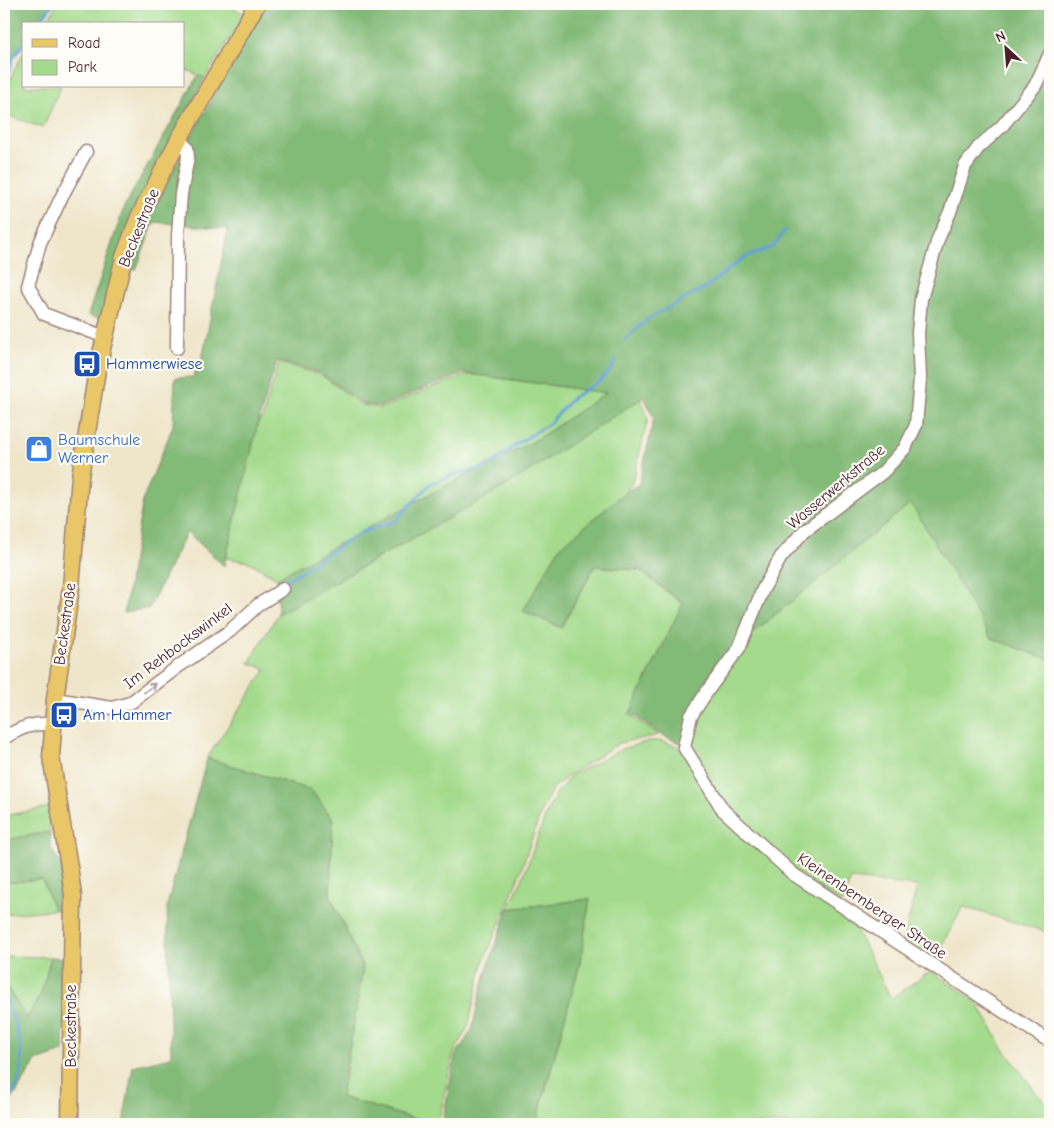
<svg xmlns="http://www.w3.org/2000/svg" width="1054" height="1128" font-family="'Comic Neue',sans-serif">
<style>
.green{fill:#a3da8b;stroke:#767c5b}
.forest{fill:#82ba77;stroke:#666c51}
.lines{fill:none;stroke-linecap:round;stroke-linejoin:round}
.stream{stroke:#63a0d4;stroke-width:3}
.minor-casing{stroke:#9c827a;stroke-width:15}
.major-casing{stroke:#9c827a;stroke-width:19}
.minor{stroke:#fff;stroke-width:12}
.major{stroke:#e9c769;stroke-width:16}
.oneway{stroke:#ae9aa0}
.labels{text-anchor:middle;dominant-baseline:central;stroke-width:4.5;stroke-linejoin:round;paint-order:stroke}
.street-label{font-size:16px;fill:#4a1f2b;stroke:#fdfcf7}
.transit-label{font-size:16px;fill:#164399;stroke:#fdfcf7;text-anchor:start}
.shop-label{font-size:16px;fill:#366cbe;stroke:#fdfcf7;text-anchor:start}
</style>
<rect width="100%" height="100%" fill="#fdfcf7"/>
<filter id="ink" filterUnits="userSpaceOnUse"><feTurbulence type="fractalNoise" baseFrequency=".02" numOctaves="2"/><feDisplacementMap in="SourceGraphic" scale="10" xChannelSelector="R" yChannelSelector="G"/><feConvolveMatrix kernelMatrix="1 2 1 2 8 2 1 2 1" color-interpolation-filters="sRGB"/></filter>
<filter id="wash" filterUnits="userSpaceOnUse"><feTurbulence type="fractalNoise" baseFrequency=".0096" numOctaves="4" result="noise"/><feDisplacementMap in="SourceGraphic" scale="20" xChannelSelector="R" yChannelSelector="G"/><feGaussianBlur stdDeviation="1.12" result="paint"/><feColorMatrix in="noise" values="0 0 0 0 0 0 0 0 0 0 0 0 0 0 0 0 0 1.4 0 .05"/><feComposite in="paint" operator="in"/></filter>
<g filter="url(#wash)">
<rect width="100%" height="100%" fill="#efe6ca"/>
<g class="green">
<path d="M 58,4 L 225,4 L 245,14 L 205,78 L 184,69 L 184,24 L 44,24 Z"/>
<path d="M 24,53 L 24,86 L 61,86 L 43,128 L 4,114 C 4,93 12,70 24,53 Z"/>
<path d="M 279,363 L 321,375 L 362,405 L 381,408 L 465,375 L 477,375 L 607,393 L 536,440 L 428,495 L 277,578 L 249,562 L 226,558 L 257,425 L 263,415 Z"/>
<path d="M 641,398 L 648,419 L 632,483 L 626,492 L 559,548 L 561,628 L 595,566 L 639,570 L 683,604 L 629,715 L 659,735 L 619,743 L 571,774 L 554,787 L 543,806 L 518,879 L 483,963 L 468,1027 L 453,1055 L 438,1124 L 431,1124 L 341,1097 L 363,968 L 330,895 L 333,819 L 311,790 L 207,758 L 266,669 L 249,663 L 278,614 L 504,487 Z"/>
<path d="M 911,502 L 991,637 L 1050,660 L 1050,933 L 963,907 L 933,961 L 903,943 L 917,886 L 851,879 L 842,903 L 795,872 L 726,809 L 688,746 L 694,717 L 743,641 Z"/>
<path d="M 649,741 L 661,741 L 683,748 L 720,812 L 846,910 L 891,998 L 931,971 L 976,1001 L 1003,1048 L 1038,1095 L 1050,1107 L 1050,1124 L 536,1124 L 580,963 L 589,899 L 508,909 L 522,880 L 548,809 L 558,791 L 572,775 L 622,749 Z"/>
<path d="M 50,807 L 50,832 L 4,840 L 4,816 Z"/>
<path d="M 42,879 L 54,910 L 4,914 L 4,883 Z"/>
<path d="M 4,956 L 51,957 L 41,994 L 27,1018 L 6,986 Z"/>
</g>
<g class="forest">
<path d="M 4,4 L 53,4 L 38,24 L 24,24 L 24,43 L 11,61 L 4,85 Z"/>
<path d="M 266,4 L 1050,4 L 1050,660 L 991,638 L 911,503 L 736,647 L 708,686 L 684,745 L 660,734 L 630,713 L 683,603 L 639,570 L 595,566 L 561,628 L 523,611 L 559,548 L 626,492 L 639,484 L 654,418 L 644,397 L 504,487 L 278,614 L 277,578 L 428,495 L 536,440 L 606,393 L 463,373 L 381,406 L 363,404 L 320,373 L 277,361 L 260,415 L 224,566 L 187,532 L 149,608 L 124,613 L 143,499 L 173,426 L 175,378 L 193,377 L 203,354 L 228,229 L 154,222 L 136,270 L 130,269 L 147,221 L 190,138 Z"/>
<path d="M 198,75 L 205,78 L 134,217 L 102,319 L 88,315 L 124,207 Z"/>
<path d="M 207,758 L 311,790 L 333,819 L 330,895 L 363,968 L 341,1097 L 431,1124 L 123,1124 L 133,1066 L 171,1057 L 167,905 Z"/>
<path d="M 50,832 L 51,849 L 61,864 L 66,909 L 54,910 L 42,879 L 4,883 L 4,840 Z"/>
<path d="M 590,899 L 580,963 L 536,1124 L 442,1124 L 455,1056 L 472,1030 L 479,998 L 487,969 L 508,909 Z"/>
<path d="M 51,957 L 66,958 L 63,1052 L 36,1061 L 4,1113 L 4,1062 L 5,1058 L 4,1051 L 4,965 L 6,986 L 27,1018 L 41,994 Z"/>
</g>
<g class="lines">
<g class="stream">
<path d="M 38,24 L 53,4"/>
<path d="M 4,87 L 13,58 L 24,43"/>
<path d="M 625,340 L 649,318 L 705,288 L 743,258 L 773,247 L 785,230"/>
<path d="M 287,580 L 360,533 L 395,521 L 430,484 L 452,475 L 488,467 L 517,444 L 550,423 L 572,398 L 600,381 L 612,368 L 616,359"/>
<path d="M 4,995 C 13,1018 24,1045 21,1071 C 19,1085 11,1098 4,1110"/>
</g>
</g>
</g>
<g filter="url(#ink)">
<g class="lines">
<defs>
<g id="minor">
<path d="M 1050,54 L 1035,86 L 1002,126 L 978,148 L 965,166 L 950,212 L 938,239 L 921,299 L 918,333 L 920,379 L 916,425 L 905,448 L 883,472 L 804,531 L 781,557 L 763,589 L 739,648 L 708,690 L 691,716 L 684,747 L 723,810 L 793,874 L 1044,1038 L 1050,1040"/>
<path d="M 86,152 L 62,196 L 40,243 L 28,286 L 44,314 L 105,337"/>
<path d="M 177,348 L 178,235 L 181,194 L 188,157 L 187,148 L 179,139"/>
<path d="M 55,699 L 112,708 L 130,703 L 179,666 L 230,631 L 258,605 L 283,589"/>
<path d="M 4,738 C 20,728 34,722 53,724"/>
</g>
<path id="major" d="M 70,1124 L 73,896 L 70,873 L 51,757 L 55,699 L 71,588 L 80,477 L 97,370 L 124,257 L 139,217 L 179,139 L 257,4"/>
</defs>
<use href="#minor" class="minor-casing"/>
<use href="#major" class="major-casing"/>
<use href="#minor" class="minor"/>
<use href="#major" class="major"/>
</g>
<defs><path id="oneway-shaft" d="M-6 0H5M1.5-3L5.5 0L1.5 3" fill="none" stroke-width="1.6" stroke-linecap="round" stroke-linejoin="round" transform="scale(1.25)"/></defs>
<use class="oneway" href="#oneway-shaft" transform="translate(150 688) rotate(-37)"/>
</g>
<defs>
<symbol id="bus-square" viewBox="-11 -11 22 22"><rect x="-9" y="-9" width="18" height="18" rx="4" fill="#1a4fb4" stroke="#fdfcf7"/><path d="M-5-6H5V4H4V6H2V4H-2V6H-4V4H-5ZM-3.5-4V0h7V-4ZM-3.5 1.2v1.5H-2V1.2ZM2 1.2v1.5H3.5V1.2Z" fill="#fff"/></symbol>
<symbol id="shop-square" viewBox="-11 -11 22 22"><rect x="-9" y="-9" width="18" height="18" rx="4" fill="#3f7fe0" stroke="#fdfcf7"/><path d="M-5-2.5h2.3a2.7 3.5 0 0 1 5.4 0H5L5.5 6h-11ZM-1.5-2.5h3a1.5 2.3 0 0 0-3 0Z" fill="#fff"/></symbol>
</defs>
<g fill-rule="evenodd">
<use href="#bus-square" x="71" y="348" width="32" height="32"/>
<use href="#shop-square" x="23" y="433" width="32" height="32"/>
<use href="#bus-square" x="48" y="699" width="32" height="32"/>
</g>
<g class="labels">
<g class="street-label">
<text transform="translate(139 228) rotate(-68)">Beckestraße</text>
<text transform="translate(836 487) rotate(-40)">Wasserwerkstraße</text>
<text transform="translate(65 624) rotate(-82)">Beckestraße</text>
<text transform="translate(178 646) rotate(-37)">Im Rehbockswinkel</text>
<text transform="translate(872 906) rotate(34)">Kleinenbernberger Straße</text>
<text transform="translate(71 1026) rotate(-90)">Beckestraße</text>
</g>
<g class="transit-label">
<text x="106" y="364">Hammerwiese</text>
<text x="83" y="715">Am Hammer</text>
</g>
<g class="shop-label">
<text x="58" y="440">Baumschule<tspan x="58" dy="18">Werner</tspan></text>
</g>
</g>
<rect width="1054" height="1128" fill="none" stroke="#fdfcf7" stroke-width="20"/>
<rect x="22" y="22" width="162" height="65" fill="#fdfcf7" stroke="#b5a4a5"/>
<rect x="32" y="39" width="25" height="8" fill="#e9c769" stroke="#b5a4a5"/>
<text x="68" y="48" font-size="15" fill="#4a1f2b">Road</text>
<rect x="32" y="60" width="25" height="15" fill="#a3da8b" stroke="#b5a4a5"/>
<text x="68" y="72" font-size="15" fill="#4a1f2b">Park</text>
<g transform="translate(1006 48) rotate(334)" stroke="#fdfcf7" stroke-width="4" paint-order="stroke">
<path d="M0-4L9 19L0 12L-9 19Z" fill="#4a1f2b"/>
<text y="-8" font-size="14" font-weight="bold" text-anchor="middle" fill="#4a1f2b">N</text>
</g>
</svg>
